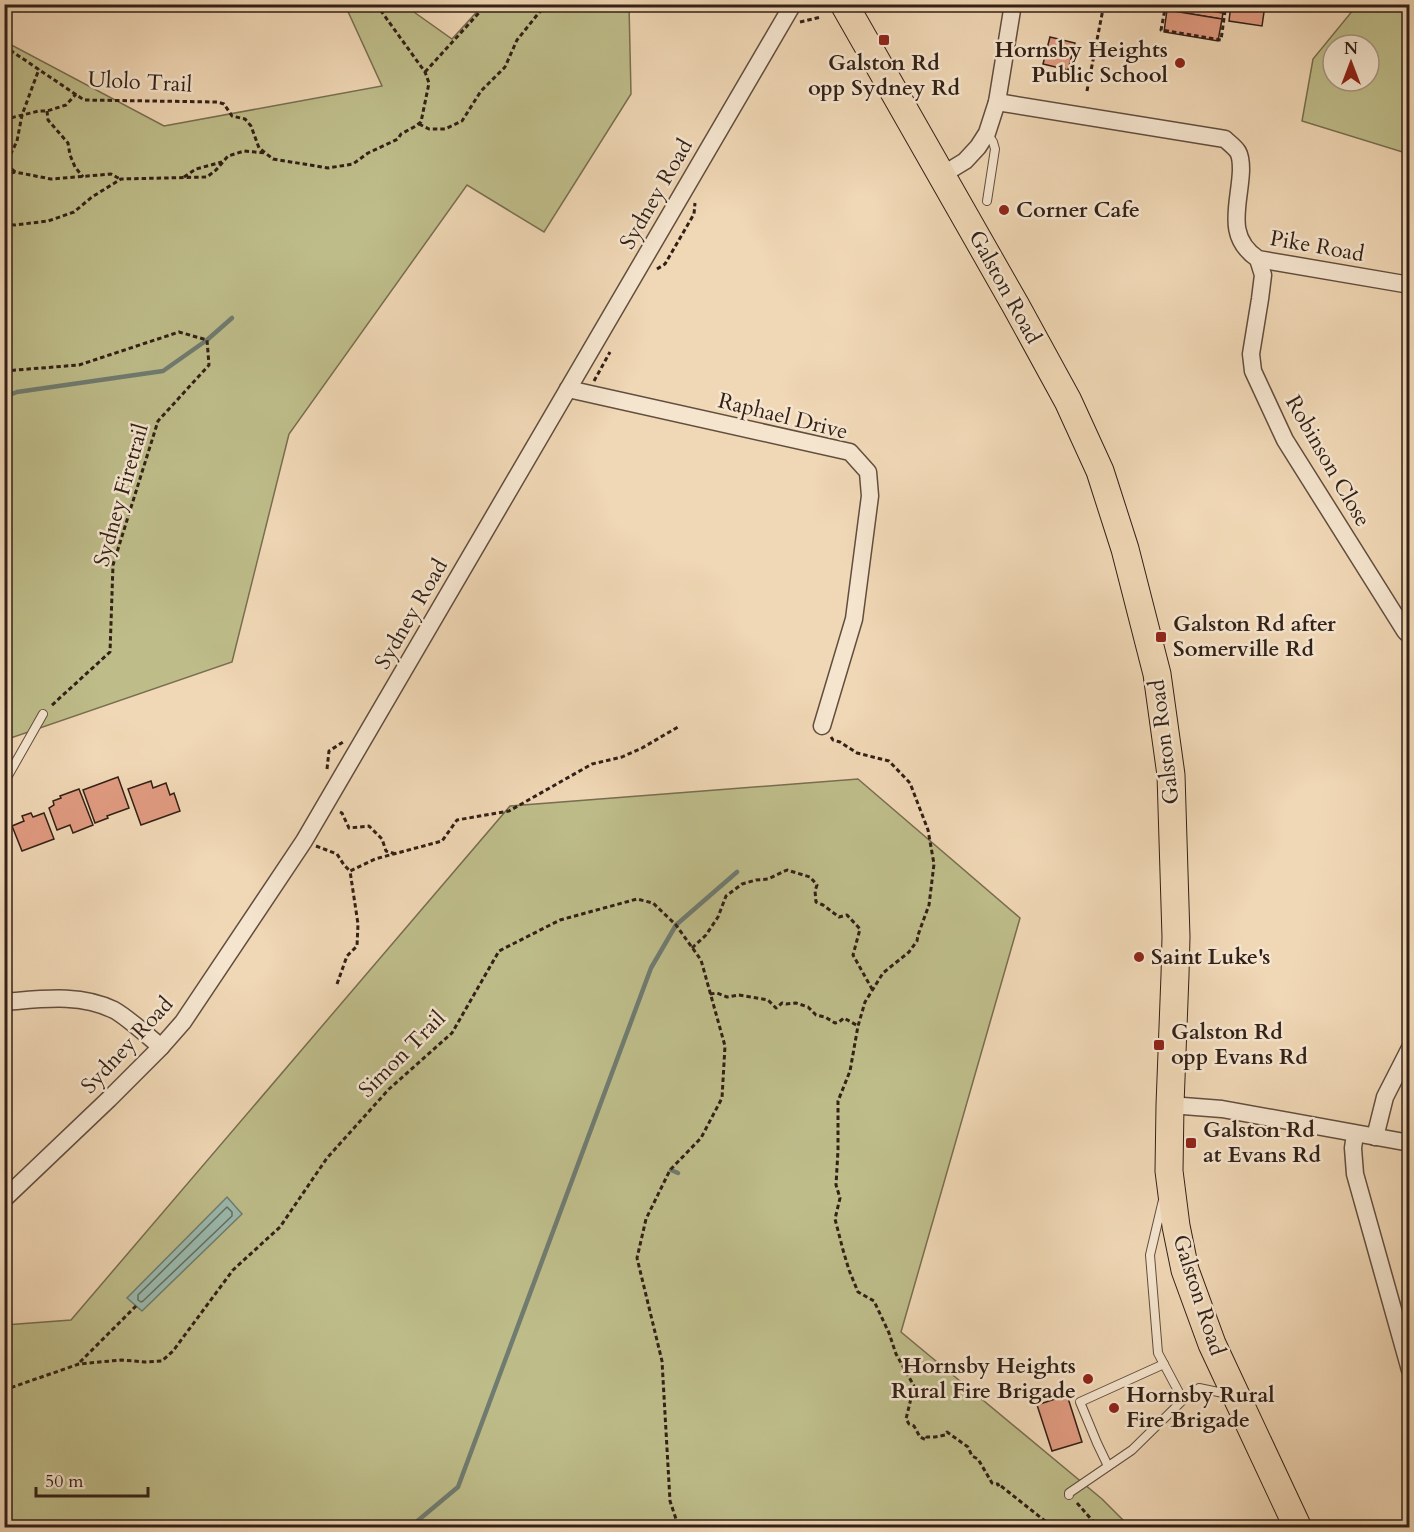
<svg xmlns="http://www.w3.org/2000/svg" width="1414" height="1532" font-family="Cardo,serif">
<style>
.green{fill:#bebd8a;stroke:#786e50;stroke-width:1.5;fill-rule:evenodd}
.water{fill:#9abaad;stroke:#707c71;stroke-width:1.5}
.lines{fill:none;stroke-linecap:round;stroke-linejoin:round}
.shore{stroke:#666d62;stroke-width:1.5}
.stream{stroke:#707c71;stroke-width:4.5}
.building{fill:#e19b81;stroke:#322017;stroke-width:1.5}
.service-casing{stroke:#624e3e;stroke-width:10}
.minor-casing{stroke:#624e3e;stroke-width:19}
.primary-casing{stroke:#322017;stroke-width:29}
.path{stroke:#322017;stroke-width:3;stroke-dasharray:4.5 3;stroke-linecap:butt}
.service{stroke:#f5e5cf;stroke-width:8}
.minor{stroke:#f5e5cf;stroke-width:16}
.primary{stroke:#f0d7b5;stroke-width:27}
.poi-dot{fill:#8f2418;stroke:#f5e5cf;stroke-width:2}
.labels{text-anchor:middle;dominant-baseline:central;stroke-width:5;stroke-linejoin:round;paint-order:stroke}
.poi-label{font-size:22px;font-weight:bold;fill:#322017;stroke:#f5e5cf;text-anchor:start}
.street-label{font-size:22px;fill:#322017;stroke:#f5e5cf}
</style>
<rect width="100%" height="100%" fill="#f0d7b5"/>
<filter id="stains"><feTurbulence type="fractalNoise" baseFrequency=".00333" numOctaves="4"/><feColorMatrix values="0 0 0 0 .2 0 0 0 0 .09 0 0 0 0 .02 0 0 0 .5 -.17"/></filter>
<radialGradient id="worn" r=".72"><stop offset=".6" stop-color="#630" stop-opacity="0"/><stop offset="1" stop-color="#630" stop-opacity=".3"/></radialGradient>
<g class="green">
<path d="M 1358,4 L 1409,5 L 1409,154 L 1302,121 L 1313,59 ZM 1333,45 L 1369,45 L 1369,81 L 1333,81 Z"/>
<path d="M 345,5 L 404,5 L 452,39 L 483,5 L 629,5 L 631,94 L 544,232 L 467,185 L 289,434 L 232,662 L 5,740 L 4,41 L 164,126 L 382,86 Z"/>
<path d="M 858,779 L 1020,918 L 901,1332 L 1102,1499 L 1130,1527 L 5,1528 L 5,1325 L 71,1320 L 510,806 Z"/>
</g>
<path class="water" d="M 227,1197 L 242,1214 L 142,1311 L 127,1298 Z"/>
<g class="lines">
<path class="shore" d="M 227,1207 L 232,1212 L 232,1216 L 143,1301 L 141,1302 L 138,1300 L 138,1295 Z"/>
<g class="stream">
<path d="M 4,397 L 17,392 L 163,371 L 207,340 L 232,318"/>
<path d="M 671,1170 L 678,1173"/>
<path d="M 409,1528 L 458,1487 L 651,968 L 676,925 L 737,872"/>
</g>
</g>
<g class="building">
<path d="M 1172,4 L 1224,4 L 1223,13 Z"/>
<path d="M 1231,4 L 1265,5 L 1262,26 L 1229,21 Z"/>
<path d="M 1174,5 L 1223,13 L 1222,19 L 1173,11 Z"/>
<path d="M 1167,10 L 1222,19 L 1218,41 L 1164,32 Z"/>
<path d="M 1050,37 L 1075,43 L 1068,70 L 1043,64 Z"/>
<path d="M 118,777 L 129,808 L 107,816 L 108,818 L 95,823 L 83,790 Z"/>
<path d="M 151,781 L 153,788 L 166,783 L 170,795 L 174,793 L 180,811 L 141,825 L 128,789 Z"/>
<path d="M 79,789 L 93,825 L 73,833 L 70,825 L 57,830 L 49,808 L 54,805 L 53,801 L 61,798 L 60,796 Z"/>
<path d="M 31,813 L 33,817 L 44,813 L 54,839 L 22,851 L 12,826 L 24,821 L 22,816 Z"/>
<path d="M 1067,1395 L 1082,1442 L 1052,1451 L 1037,1405 Z"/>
</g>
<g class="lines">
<defs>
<g id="service">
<path d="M 987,133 L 993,142 L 995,149 L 987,201"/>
<path d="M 5,781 L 43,714"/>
<path d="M 1163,1200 L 1150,1255 L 1158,1353 L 1183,1400 L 1199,1388 L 1228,1394"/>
<path d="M 1108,1466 L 1097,1443 L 1080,1402 L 1164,1364"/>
<path d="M 1069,1495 L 1069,1493 L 1132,1450 L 1183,1400"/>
</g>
<g id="minor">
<path d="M 997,102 L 1225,139 C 1229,143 1235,147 1238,152 C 1241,157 1241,164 1241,170 C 1240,204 1224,236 1258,259 L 1410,285"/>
<path d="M 942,175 L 965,161 L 978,147 L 987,133 L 997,102 L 1013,4"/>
<path d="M 1258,259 L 1263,275 L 1260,299 L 1251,354 L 1253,371 L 1285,440 L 1405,631 L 1410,636"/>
<path d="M 568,389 L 850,452 L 868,472 L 870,496 L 854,619 L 822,726"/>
<path d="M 4,1002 C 41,999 80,993 114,1010 C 127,1017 149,1037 161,1047"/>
<path d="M 1170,1105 L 1222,1109 L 1410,1143"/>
<path d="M 1355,1134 L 1353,1148 L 1355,1174 L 1410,1370"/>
<path d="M 1375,1137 L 1385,1097 L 1410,1048"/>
<path d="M 4,1199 L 109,1099 L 161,1047 L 183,1022 L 304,841 L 793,4"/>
</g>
<path id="primary" d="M 844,4 L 1016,306 L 1068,401 L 1100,471 L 1125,549 L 1157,674 L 1171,775 L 1176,937 L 1175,975 L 1170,1105 L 1169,1171 L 1176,1226 L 1185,1270 L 1212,1344 L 1298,1528"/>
</defs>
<use href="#service" class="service-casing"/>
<use href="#minor" class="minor-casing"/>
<use href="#primary" class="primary-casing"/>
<g class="path">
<path d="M 1166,4 L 1161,30 L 1221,40 L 1226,4"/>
<path d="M 800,22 L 821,17"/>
<path d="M 4,46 L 84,100 L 217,102 L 224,104 L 232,116 L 245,119 L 251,126 L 259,148 L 273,159 L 328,168 L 353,164 L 368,153 L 398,139 L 401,134 L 414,127 L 421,122 L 429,83 L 425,72 L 376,4"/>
<path d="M 425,72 L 487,4"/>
<path d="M 1087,91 L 1104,4"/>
<path d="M 47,111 L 48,120 L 68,143 L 70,155 L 75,167 L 83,177"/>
<path d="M 4,117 L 10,118 L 39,111 L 47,111 L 66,105 L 76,94"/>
<path d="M 419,124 L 429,129 L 445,129 L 462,121 L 481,91 L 505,67 L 517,40 L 546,4"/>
<path d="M 6,164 L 15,172"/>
<path d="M 4,168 L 17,141 L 22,115 L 39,69"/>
<path d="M 4,175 L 15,172 L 51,179 L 111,174 L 120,179"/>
<path d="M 184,177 L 196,169 L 222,162"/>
<path d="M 4,224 L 15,225 L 48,221 L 74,212 L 92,197 L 121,179 L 207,177 L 216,170 L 228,156 L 244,151 L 266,153"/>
<path d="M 657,269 L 665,264 L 694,214 L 695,203"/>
<path d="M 4,371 L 79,365 L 179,332 L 207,340 L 209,365 L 158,421 L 113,565 L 110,652 L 51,706"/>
<path d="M 594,381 L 610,352"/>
<path d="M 831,737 L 833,740 L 840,742 L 857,753 L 889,761 L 910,783 L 928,830 L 934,864 L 929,905 L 918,935 L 917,941 L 909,952 L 883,973 L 865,1002 L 858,1026 L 850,1071 L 838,1101 L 838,1150 L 836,1185 L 840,1198 L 835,1219 L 843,1250 L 849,1270 L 858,1292 L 874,1301 L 889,1333 L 896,1354 L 914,1386 L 906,1419 L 909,1424 L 914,1426 L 920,1437 L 926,1440 L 927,1437 L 935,1437 L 945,1435 L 947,1432 L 968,1447 L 972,1456 L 978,1459 L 992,1483 L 995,1484 L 998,1484 L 999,1487 L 1001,1486 L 1045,1521 L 1059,1528"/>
<path d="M 327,769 L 329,751 L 343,742"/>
<path d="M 340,812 L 342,813 L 349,828 L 369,826 L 382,839 L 386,851 L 396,854"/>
<path d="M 316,846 L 337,854 L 344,865 L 350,871"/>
<path d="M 692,948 L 706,935 L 718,917 L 726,896 L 742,884 L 756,880 L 768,879 L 787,870 L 810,877 L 817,885 L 815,891 L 816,902 L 823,905 L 839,917 L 847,915 L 860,929 L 853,955 L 872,989"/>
<path d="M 337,984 L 347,956 L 357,946 L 358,924 L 350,871 L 375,859 L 442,841 L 457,820 L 509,811 L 592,764 L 622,757 L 642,748 L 678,727"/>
<path d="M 710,994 L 717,993 L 727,997 L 739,995 L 768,1000 L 776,1008 L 782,1003 L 786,1004 L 796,1003 L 808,1007 L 816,1015 L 825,1017 L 835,1023 L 839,1022 L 844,1018 L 858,1026"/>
<path d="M 80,1362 L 136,1306"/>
<path d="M 4,1390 L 79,1364 L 121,1360 L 145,1362 L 162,1361 L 173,1351 L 233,1270 L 280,1227 L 327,1158 L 389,1089 L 452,1033 L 499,951 L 560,920 L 637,899 L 653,903 L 676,925 L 701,960 L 725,1046 L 722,1098 L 701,1138 L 670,1170 L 646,1219 L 637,1258 L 662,1361 L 670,1501 L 679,1528"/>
<path d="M 1077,1503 L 1099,1528"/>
</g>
<use href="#service" class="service"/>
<use href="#minor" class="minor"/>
<use href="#primary" class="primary"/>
</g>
<g class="poi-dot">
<rect x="878" y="34" width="12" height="12" rx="3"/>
<circle cx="1180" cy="63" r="6"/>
<circle cx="1004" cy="210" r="6"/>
<rect x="1155" y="631" width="12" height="12" rx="3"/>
<circle cx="1139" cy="957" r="6"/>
<rect x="1153" y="1039" width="12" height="12" rx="3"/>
<rect x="1185" y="1137" width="12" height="12" rx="3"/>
<circle cx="1088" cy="1379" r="6"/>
<circle cx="1114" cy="1408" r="6"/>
</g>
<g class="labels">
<g class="poi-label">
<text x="1168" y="50" text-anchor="end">Hornsby Heights<tspan x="1168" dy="25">Public School</tspan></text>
<text x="884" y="63" text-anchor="middle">Galston Rd<tspan x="884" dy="25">opp Sydney Rd</tspan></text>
<text x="1016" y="210">Corner Cafe</text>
<text x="1173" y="624">Galston Rd after<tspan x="1173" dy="25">Somerville Rd</tspan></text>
<text x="1151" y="957">Saint Luke's</text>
<text x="1171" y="1032">Galston Rd<tspan x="1171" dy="25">opp Evans Rd</tspan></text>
<text x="1203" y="1130">Galston Rd<tspan x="1203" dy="25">at Evans Rd</tspan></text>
<text x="1076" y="1366" text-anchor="end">Hornsby Heights<tspan x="1076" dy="25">Rural Fire Brigade</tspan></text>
<text x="1126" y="1395">Hornsby Rural<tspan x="1126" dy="25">Fire Brigade</tspan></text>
</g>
<g class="street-label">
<text transform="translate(140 82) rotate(3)">Ulolo Trail</text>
<text transform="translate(656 194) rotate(-60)">Sydney Road</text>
<text transform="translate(1317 246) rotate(10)">Pike Road</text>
<text transform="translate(1005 287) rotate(61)">Galston Road</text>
<text transform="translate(783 416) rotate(14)">Raphael Drive</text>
<text transform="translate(1328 461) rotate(60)">Robinson Close</text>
<text transform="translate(121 495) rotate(-74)">Sydney Firetrail</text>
<text transform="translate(411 614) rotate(-60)">Sydney Road</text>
<text transform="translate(1164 742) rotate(-97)">Galston Road</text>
<text transform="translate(127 1045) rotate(-47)">Sydney Road</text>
<text transform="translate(402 1054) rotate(-45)">Simon Trail</text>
<text transform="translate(1199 1295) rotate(72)">Galston Road</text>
</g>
</g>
<rect width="1414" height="1532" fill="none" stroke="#f0d7b5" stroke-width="24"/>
<rect x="6" y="6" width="1402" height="1520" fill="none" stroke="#322017" stroke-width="3"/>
<rect x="12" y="12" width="1390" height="1508" fill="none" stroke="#322017" stroke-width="1.5"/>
<g transform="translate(1351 63)"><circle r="28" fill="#f5e5cf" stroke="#a79685" stroke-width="1.5"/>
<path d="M0-4.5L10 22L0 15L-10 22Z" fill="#8f2418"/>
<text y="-9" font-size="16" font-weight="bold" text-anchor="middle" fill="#322017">N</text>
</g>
<path d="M36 1487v9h112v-9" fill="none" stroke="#322017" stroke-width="3"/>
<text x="45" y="1487" font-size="18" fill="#322017" stroke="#f5e5cf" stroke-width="4.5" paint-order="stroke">50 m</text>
<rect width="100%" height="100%" filter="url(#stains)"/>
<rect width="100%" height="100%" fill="url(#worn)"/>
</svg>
